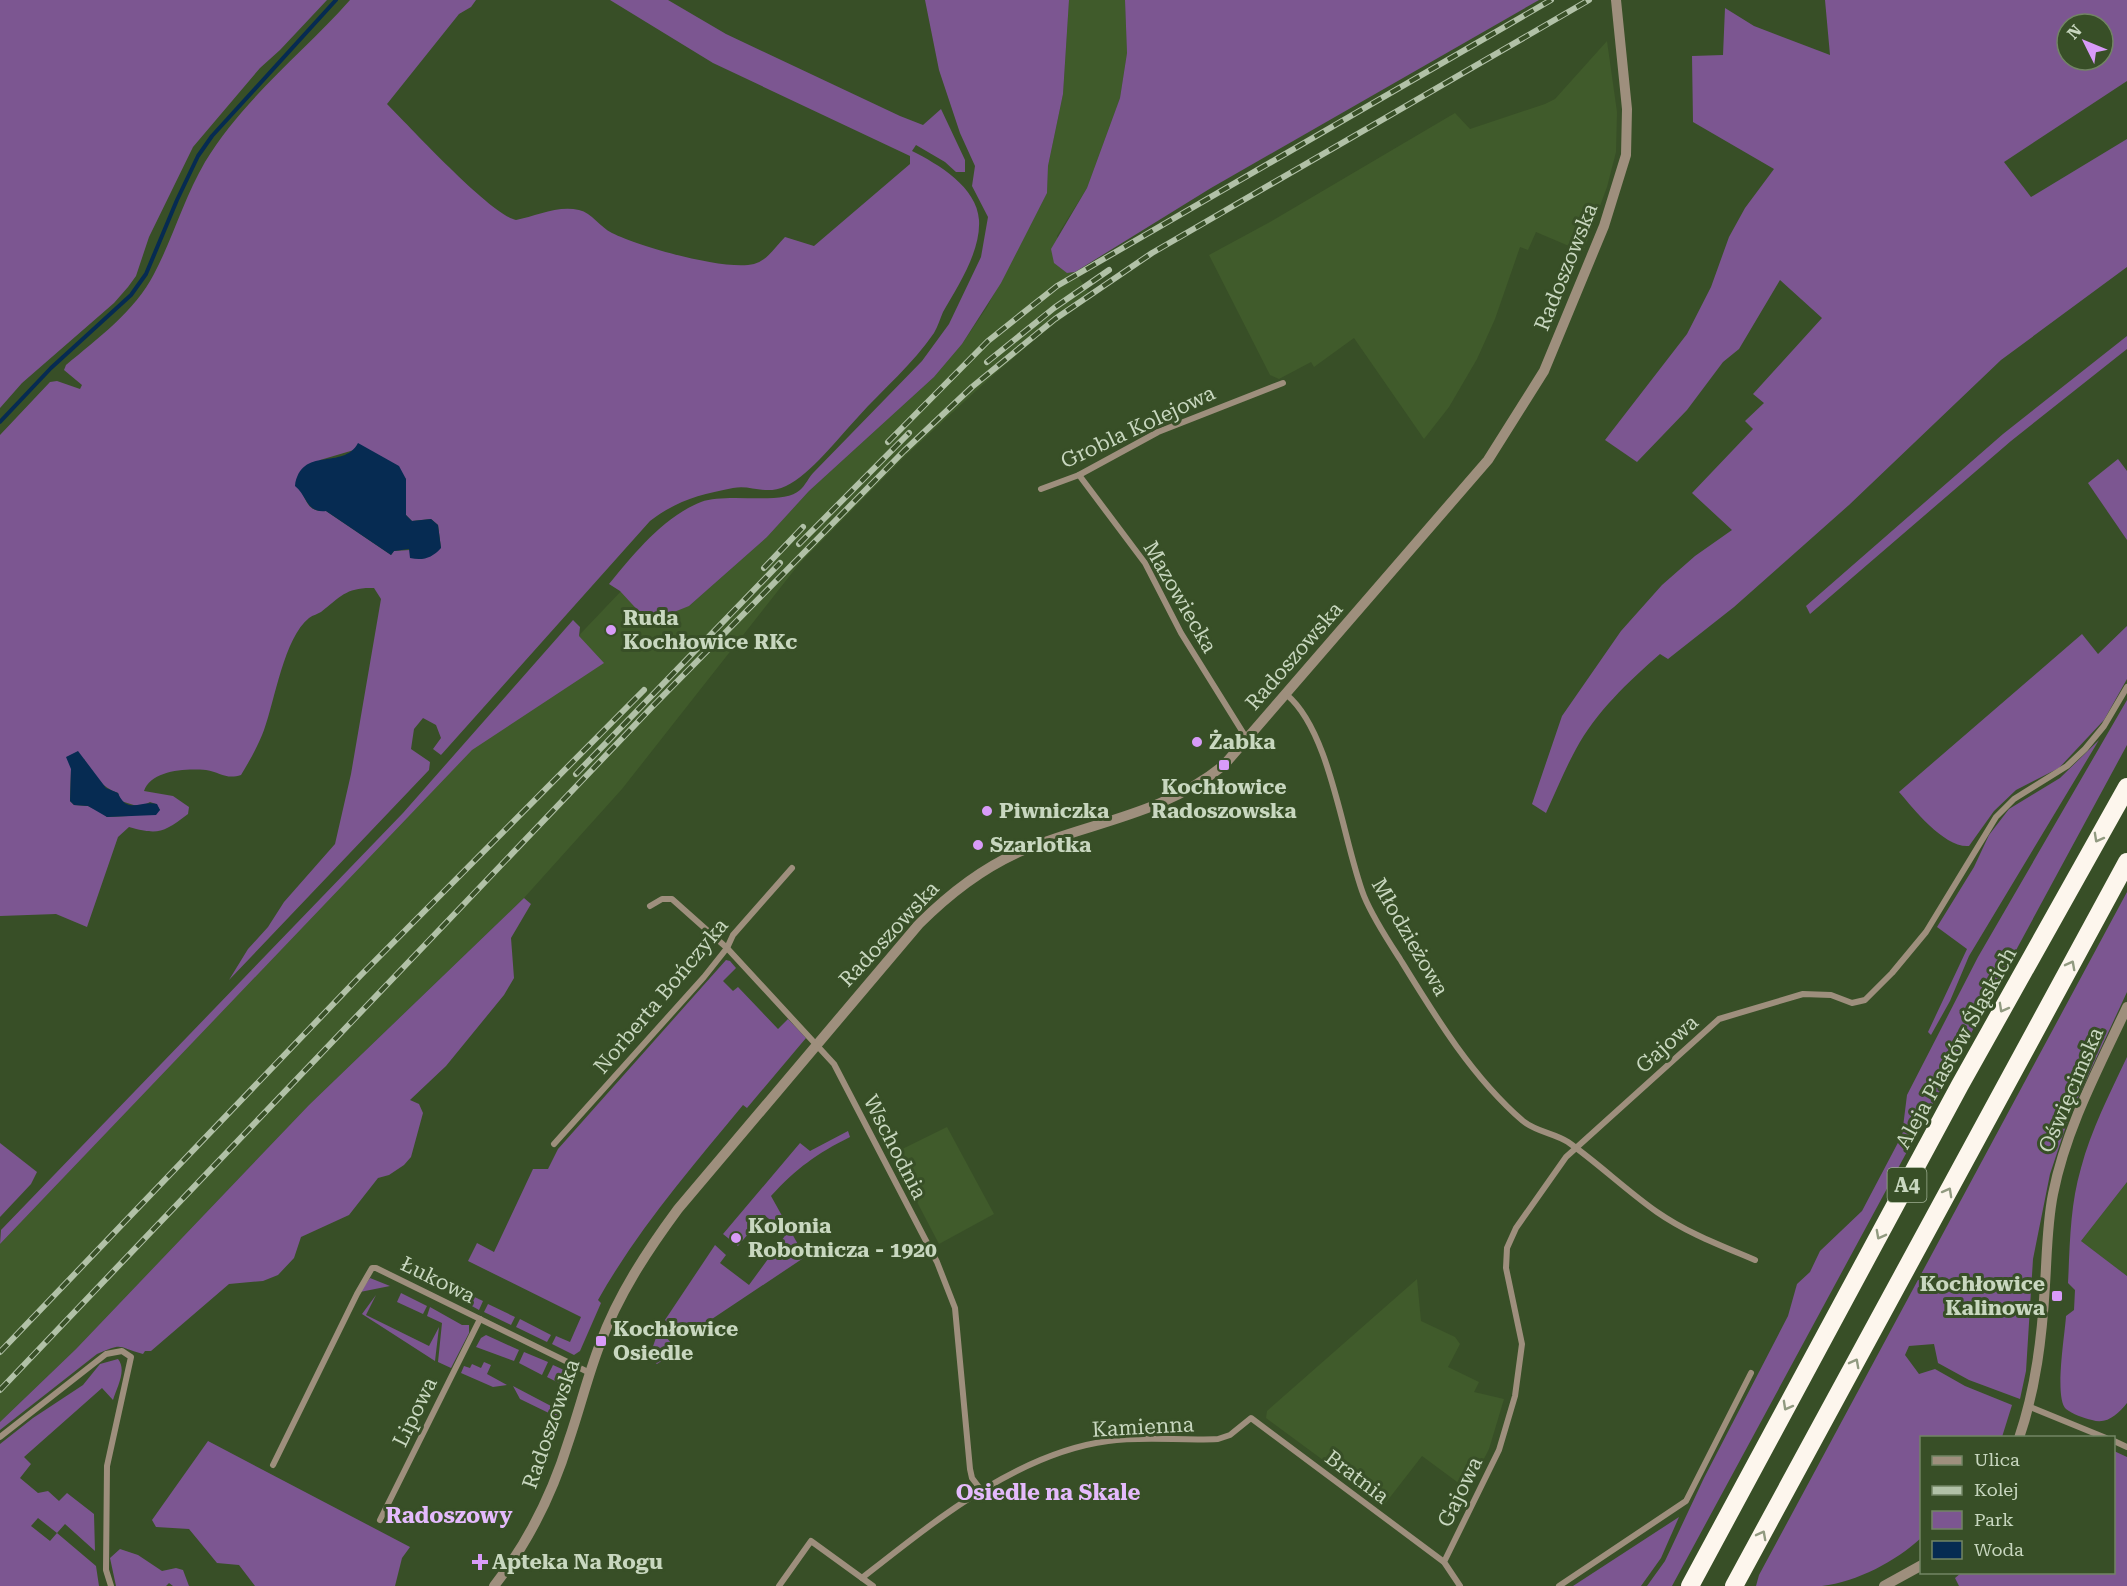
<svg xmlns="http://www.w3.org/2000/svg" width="2127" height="1586" font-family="'Roboto Serif',serif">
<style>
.built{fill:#405b2b}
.green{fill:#7c5691;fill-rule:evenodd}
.water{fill:#062b52}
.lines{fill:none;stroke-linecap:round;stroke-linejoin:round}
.stream{stroke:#062b52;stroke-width:4}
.minor{stroke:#9e8f7d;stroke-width:6}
.tertiary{stroke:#9e8f7d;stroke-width:10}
.motorway{stroke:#fdf6ed;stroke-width:18}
.rail-casing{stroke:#b1c1a7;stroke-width:6}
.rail{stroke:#384f27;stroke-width:4;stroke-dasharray:11;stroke-linecap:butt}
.oneway{stroke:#919a80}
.poi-dot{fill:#d89bf8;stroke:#384f27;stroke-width:2}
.labels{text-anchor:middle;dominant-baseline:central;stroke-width:6;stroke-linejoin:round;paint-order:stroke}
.shield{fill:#384f27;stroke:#9dae91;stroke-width:1.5}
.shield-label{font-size:20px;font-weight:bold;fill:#c8d7bf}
.street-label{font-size:21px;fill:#c8d7bf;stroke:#384f27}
.poi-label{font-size:21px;font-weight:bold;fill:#c8d7bf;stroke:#384f27;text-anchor:start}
.neighbourhood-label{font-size:22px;font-weight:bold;fill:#e4bafc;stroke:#384f27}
</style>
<rect width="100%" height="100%" fill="#384f27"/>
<g class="built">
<path d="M 1069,0 L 1125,0 L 1127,53 L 1120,98 L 1087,188 L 1057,236 L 1067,273 L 1075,272 L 1092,297 L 1045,331 L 990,378 L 904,457 L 799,564 L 622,789 L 524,898 L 309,1105 L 76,1349 L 0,1422 L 0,1244 L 624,588 L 689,606 L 767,537 L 809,491 L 934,377 L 962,344 L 987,307 L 1047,193 L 1048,166 L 1063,94 Z"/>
<path d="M 1607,41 L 1617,112 L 1616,152 L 1607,187 L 1583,252 L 1536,232 L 1528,250 L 1520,247 L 1495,319 L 1477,359 L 1449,407 L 1424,439 L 1354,338 L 1314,367 L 1311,362 L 1279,379 L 1270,375 L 1209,255 L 1270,222 L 1455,113 L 1470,129 L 1545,104 L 1555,99 Z"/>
<path d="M 947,1127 L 994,1214 L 939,1244 L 892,1154 Z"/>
<path d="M 2127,1182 L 2127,1276 L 2081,1241 Z"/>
<path d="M 1417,1279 L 1421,1321 L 1455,1337 L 1460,1344 L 1448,1367 L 1479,1382 L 1474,1392 L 1504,1399 L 1489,1449 L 1468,1490 L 1422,1456 L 1384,1505 L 1266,1418 L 1267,1411 Z"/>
</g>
<g class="green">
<path d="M 0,0 L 327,0 L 280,50 L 260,68 L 193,147 L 149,237 L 136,276 L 128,287 L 114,303 L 22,383 L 0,408 Z"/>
<path d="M 350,0 L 476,0 L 471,7 L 459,14 L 387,104 C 410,127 491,215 516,220 C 536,216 558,205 579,210 C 592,213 600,227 612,233 C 640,247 725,271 754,264 C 767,261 776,246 785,237 L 814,246 L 910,164 L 910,156 L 713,63 L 610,0 L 668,0 L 726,34 L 900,116 L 923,125 L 941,109 L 965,160 L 965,172 L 956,172 L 945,162 L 916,145 L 912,151 C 938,164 977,187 979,220 C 981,251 958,286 943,312 C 940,319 938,326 934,333 C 913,364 883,389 858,417 C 839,437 811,474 786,486 C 765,496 751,484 733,488 C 700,495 679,499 650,521 L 441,755 L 433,749 L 441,738 L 436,725 L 423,718 L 414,729 L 411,749 L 430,762 L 429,770 L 229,980 L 248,949 L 268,927 L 284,902 L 335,844 L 351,774 L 381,599 L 374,588 C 347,587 341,596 321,612 C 318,614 313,615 309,618 C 284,638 275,700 264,730 C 258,746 250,760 241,775 C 226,780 220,772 206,770 C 186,768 151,770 144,791 L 173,796 L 189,807 L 188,814 C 163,833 158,835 129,827 L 118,837 L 87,927 L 56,914 L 0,916 L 0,435 L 50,382 L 57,381 L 80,389 L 82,385 L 64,370 L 66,365 C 97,339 135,311 154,274 C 173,238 184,198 205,162 C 243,99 302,54 350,0 ZM 354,450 L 406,479 L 406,515 L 412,521 L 431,519 L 438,525 L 441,548 L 394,551 L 391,555 L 326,511 C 311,512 308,506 302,492 L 320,460 ZM 84,759 C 93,775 101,787 118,793 L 121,801 L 140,807 L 150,802 L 156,804 L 160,810 L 128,816 L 107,817 L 101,812 L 88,806 L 74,805 L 70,801 L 71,769 Z"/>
<path d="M 925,0 L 1069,0 L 1063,94 L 1048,166 L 1047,193 L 1001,283 L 962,344 L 934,377 L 809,491 L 767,537 L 689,606 L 659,618 L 643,616 L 620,591 L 609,584 C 634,554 663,517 701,502 C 728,492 783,506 800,490 C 805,486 809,477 814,472 L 922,361 L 949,324 L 981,257 L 988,217 L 972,186 L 975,166 L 960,133 L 939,70 Z"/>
<path d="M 1125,0 L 1539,0 L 1211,188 L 1075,272 L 1067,273 L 1054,263 L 1051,249 L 1087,188 L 1120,98 L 1127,53 Z"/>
<path d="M 1825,0 L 2127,0 L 2127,81 L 2004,162 L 2031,197 L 2127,139 L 2127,267 L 2001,360 L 1849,505 L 1734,607 L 1668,659 L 1660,654 C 1628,682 1596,712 1576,749 C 1565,769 1556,791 1546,813 L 1532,804 L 1562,716 L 1621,631 L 1662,585 L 1695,556 L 1732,530 L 1692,493 L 1753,429 L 1745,421 L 1764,403 L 1753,394 L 1822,318 L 1780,280 L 1739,349 L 1723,362 L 1687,410 L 1637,462 L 1605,440 L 1687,334 L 1711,287 L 1729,237 L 1745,208 L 1774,169 L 1693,122 L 1692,56 L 1723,55 L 1725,8 L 1754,26 L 1830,55 ZM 2067,24 L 2103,24 L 2103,60 L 2067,60 Z"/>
<path d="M 2127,336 L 2127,349 L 2011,441 L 1810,614 L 1806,606 L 2003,434 Z"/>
<path d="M 2118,459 L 2127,471 L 2127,540 L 2088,483 Z"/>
<path d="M 573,620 L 580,627 L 579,636 L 604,663 L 472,750 L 0,1244 L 1,1230 L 403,813 Z"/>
<path d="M 2127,626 L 2127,679 L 2104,720 L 2059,768 L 2016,790 L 1994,811 L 1969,846 C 1944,848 1914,809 1899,792 L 2082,634 L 2098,654 Z"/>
<path d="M 2127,700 L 2127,745 L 1672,1586 L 1647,1586 L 1665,1561 L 1704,1478 L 1788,1316 L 1797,1284 L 1810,1272 L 1820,1251 L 1862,1211 L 1902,1135 L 1907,1095 L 1978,957 Z"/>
<path d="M 2099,740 L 1969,956 L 1950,1001 L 1931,1035 L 1928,1032 L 1967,949 L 1937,927 L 1974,867 L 1989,835 L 2009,809 L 2060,778 Z"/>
<path d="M 2127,892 L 2127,992 L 2069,1117 L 2050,1174 L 2033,1259 L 2026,1371 L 2020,1399 L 1969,1380 L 1938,1363 L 1934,1344 L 1909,1346 L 1905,1355 L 1919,1374 L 1935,1369 L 1965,1386 L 2012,1405 L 2002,1437 L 1922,1438 L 1921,1538 C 1896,1561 1857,1582 1822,1586 C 1801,1586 1778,1586 1756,1586 L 1759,1575 Z"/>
<path d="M 524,898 L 531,904 L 511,938 L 514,978 L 504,995 L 446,1066 L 410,1100 L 419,1104 L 423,1113 L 411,1157 L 404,1165 L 389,1175 L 378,1178 L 349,1215 L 301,1237 L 294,1258 L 278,1275 L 263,1281 L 229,1284 L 151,1351 L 145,1351 L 143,1354 C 117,1347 124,1342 97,1354 L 0,1430 L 0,1422 L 76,1349 L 309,1105 Z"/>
<path d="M 726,960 L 730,961 L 736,968 L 723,981 L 733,991 L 738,987 L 778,1029 L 788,1019 L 806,1038 L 747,1108 L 743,1105 C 691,1168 638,1229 598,1300 L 601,1303 L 580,1351 L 574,1355 L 552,1344 L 556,1336 L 570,1342 L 581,1317 L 468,1261 L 477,1243 L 494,1252 L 533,1169 L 548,1169 L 558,1149 Z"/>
<path d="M 2127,1057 L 2127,1182 L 2081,1241 L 2127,1276 L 2127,1403 C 2118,1414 2107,1425 2092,1420 C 2084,1418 2072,1414 2066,1409 C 2054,1398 2065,1334 2066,1316 L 2074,1310 L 2075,1290 L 2068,1283 C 2070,1244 2070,1205 2081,1168 C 2091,1130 2110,1093 2127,1057 Z"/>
<path d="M 848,1131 L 850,1137 C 816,1154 797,1168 771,1196 L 805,1257 L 682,1339 L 665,1320 L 715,1245 L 726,1255 L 720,1263 L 749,1285 L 787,1233 L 764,1215 L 738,1246 L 723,1234 L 800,1143 L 810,1151 Z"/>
<path d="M 0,1143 L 37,1172 L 31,1184 L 0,1217 Z"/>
<path d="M 370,1278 L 390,1286 L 360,1292 Z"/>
<path d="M 458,1284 L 464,1285 L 464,1292 L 483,1301 L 479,1310 L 452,1295 L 453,1288 Z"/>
<path d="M 401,1293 L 427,1306 L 423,1314 L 397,1302 Z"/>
<path d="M 376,1295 L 366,1315 L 429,1346 L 439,1327 L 435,1361 L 362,1314 Z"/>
<path d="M 488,1304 L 515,1317 L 511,1325 L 484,1312 Z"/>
<path d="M 430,1307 L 462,1325 L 469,1325 L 469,1333 L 451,1368 L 438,1362 L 442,1323 L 427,1316 Z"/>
<path d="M 520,1319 L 551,1335 L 547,1342 L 516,1327 Z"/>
<path d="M 659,1329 L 672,1344 L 673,1353 L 657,1364 L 649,1358 Z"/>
<path d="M 486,1335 L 519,1350 L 514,1361 L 476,1347 L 481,1338 Z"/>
<path d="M 524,1352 L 548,1362 L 542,1375 L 519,1363 Z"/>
<path d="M 118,1359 C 127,1370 117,1387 113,1400 L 102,1388 L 24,1457 L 31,1464 L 20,1478 L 38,1493 L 48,1491 L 59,1501 L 67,1493 L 94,1514 L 95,1551 L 65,1524 L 57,1533 L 96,1566 L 99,1586 L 0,1586 L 0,1444 L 33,1418 L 83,1385 L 100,1364 ZM 38,1518 L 57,1533 L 50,1541 L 31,1526 Z"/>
<path d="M 484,1362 L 491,1365 L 487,1374 L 507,1385 L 493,1387 L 461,1373 L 464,1366 L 470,1368 L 472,1364 L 481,1368 Z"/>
<path d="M 553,1365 L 564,1370 L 571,1384 L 557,1417 L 520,1399 L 513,1386 L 551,1406 L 561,1384 L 547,1377 Z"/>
<path d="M 208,1441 L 410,1547 L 402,1558 L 395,1586 L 255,1586 L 239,1565 L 217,1563 L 189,1529 L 156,1527 L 152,1520 Z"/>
<path d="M 2114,1451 L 2127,1457 L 2127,1586 L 1959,1586 L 1955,1578 L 1961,1573 L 2114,1572 Z"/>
<path d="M 1679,1517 L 1661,1558 L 1641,1586 L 1573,1586 Z"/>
<path d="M 120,1549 L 138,1555 L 162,1571 L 176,1568 L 183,1570 L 189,1586 L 173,1586 L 169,1583 L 166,1586 L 116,1586 L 110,1558 Z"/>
</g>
<g class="water">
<path d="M 358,443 L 399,466 L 406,479 L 406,515 L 412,521 L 431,519 L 438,525 L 441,548 C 432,558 423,561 410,558 L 409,549 L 394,551 L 391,555 L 326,511 C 306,513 308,497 295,486 C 301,445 343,471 358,443 Z"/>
<path d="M 78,751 L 106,788 L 118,793 C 127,815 141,800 157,804 L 160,810 L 156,815 L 107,817 L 88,806 L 74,805 L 70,801 L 71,769 L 66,757 Z"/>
</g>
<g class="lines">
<path class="stream" d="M 0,422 L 51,368 L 131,295 L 146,274 L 177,200 L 198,156 L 212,136 L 336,0"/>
<g class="minor">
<path d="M 1079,475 L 1145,563 L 1181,633 L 1247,739"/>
<path d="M 1041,489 L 1079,475 L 1158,432 L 1283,383"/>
<path d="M 1287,695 C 1331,732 1343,842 1364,896 C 1373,918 1387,939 1400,959 C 1435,1016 1472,1077 1523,1121 C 1537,1132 1554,1133 1568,1142 C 1599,1164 1627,1191 1657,1212 C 1687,1233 1722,1246 1755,1260"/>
<path d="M 650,906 L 662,899 L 672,899 L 727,948 L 834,1064 L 937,1262 L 955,1308 L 970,1469 L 972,1478 L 981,1490"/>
<path d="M 554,1144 L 704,977 L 727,948 L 733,935 L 792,868"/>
<path d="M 2030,1407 L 2106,1438"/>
<path d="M 0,1437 L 106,1354 L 122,1351 L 131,1357 L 107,1466 L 106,1570 L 111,1586"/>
<path d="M 2114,1441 L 2127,1447"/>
<path d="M 273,1465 L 357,1294 L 372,1268 L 376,1268 L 590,1373"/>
<path d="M 380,1520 L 480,1319"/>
<path d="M 862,1578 C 932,1523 1017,1453 1108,1441 C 1144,1436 1182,1441 1218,1439 L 1230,1435 L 1251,1418 L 1444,1562"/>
<path d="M 779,1586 L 811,1541 L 873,1586"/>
<path d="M 1460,1586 L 1444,1562 L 1499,1450 L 1515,1396 L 1522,1344 L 1506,1268 L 1507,1248 L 1516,1228 L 1566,1157 L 1719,1019 L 1803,994 L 1831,995 L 1852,1003 L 1865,1000 L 1892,973 L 1926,932 L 1996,817 L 2014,799 L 2067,766 L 2085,749 L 2104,726 L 2127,687"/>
<path d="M 1559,1586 L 1686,1501 L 1751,1373"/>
</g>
<g class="tertiary">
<path d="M 2019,1438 C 2036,1388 2042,1337 2045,1285 C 2047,1254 2047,1224 2053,1194 C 2066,1128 2099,1067 2127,1007"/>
<path d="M 494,1586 C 528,1543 553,1492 569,1440 C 580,1408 588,1375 600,1344 C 618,1295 647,1251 678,1209 L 919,924 C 948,895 981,869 1019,852 C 1089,822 1162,816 1224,765 L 1488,460 L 1544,371 L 1604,226 L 1626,155 L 1627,109 L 1616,0"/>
<path d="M 1884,1586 L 1922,1565"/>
</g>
<g class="motorway">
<path d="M 1690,1586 L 1960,1085 L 2127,787"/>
<path d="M 1734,1586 L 2127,862"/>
</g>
<defs>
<g id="rail">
<path d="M 987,362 L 1054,308 L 1109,270"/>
<path d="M 888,442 L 988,341 L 1057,286 L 1551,0"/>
<path d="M 799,544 L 909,433"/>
<path d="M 764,568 L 803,527"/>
<path d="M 576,774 L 780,563"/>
<path d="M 0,1352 L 361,975 L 644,690"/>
<path d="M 0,1390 L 652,707 L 904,451 L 972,387 L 1055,319 L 1152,253 L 1589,0"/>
</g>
</defs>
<use href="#rail" class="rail-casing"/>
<use href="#rail" class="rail"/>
</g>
<defs><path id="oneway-chevron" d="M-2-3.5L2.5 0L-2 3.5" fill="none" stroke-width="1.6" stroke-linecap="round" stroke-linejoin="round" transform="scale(1.5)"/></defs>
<g class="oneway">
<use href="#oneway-chevron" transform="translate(2098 838) rotate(119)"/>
<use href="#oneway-chevron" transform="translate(2071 965) rotate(-62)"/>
<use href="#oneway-chevron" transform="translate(2003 1008) rotate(119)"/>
<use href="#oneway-chevron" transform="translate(1948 1192) rotate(-61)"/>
<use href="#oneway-chevron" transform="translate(1880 1235) rotate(118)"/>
<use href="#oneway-chevron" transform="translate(1855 1363) rotate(-62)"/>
<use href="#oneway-chevron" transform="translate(1787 1406) rotate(119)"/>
<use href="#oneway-chevron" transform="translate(1762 1535) rotate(-62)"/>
</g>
<g class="poi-dot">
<circle cx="611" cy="630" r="6"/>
<circle cx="1197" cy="742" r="6"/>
<rect x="1218" y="759" width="12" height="12" rx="3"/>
<circle cx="987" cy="811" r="6"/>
<circle cx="978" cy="845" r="6"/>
<circle cx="736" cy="1238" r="6"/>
<rect x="2051" y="1290" width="12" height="12" rx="3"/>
<rect x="595" y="1335" width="12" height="12" rx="3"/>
<path d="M477 1553h6v6h6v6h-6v6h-6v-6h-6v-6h6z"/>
</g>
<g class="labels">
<rect class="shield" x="1887.5" y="1168" width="39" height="34" rx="4.5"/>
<g class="shield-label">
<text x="1907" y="1185">A4</text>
</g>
<g class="street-label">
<text transform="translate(1566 267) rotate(-68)">Radoszowska</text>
<text transform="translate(1138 427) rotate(-25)">Grobla Kolejowa</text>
<text transform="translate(1180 597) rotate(60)">Mazowiecka</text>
<text transform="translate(1294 656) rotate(-49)">Radoszowska</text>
<text transform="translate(889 934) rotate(-47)">Radoszowska</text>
<text transform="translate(1410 937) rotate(60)">Młodzieżowa</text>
<text transform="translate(661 996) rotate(-50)">Norberta Bończyka</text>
<text transform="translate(1667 1044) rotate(-42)">Gajowa</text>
<text transform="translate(1956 1048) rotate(-61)">Aleja Piastów Śląskich</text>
<text transform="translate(2071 1090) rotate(-67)">Oświęcimska</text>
<text transform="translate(895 1147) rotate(63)">Wschodnia</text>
<text transform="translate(438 1280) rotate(26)">Łukowa</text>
<text transform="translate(415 1412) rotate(-64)">Lipowa</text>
<text transform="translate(551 1424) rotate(-71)">Radoszowska</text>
<text transform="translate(1143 1427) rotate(-3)">Kamienna</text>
<text transform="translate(1357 1477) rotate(37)">Bratnia</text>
<text transform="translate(1460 1492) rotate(-64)">Gajowa</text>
</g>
<g class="poi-label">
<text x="623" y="618">Ruda<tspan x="623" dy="24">Kochłowice RKc</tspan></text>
<text x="1209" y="742">Żabka</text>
<text x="1224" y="787" text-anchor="middle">Kochłowice<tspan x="1224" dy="24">Radoszowska</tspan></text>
<text x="999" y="811">Piwniczka</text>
<text x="990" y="845">Szarlotka</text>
<text x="748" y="1226">Kolonia<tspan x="748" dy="24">Robotnicza - 1920</tspan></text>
<text x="2045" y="1284" text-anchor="end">Kochłowice<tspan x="2045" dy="24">Kalinowa</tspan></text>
<text x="613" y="1329">Kochłowice<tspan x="613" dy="24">Osiedle</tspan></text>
<text x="492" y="1562">Apteka Na Rogu</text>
</g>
<g class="neighbourhood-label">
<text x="1048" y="1492">Osiedle na Skale</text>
<text x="449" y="1515">Radoszowy</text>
</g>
</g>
<rect x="1920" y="1436" width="195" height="138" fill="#384f27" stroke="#728564" stroke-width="1.5"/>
<rect x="1932" y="1456" width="30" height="9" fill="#9e8f7d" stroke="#728564" stroke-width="1.5"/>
<text x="1974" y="1466" font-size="18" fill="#c8d7bf">Ulica</text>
<rect x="1932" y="1486" width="30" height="9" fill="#b1c1a7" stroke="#728564" stroke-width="1.5"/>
<text x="1974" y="1496" font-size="18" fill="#c8d7bf">Kolej</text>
<rect x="1932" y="1511" width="30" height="18" fill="#7c5691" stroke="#728564" stroke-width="1.5"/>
<text x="1974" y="1526" font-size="18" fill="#c8d7bf">Park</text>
<rect x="1932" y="1541" width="30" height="18" fill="#062b52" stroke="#728564" stroke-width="1.5"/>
<text x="1974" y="1556" font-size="18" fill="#c8d7bf">Woda</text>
<g transform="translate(2085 42) rotate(313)"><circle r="28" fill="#384f27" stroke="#728564" stroke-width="1.5"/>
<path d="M0-4.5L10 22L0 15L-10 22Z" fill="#d89bf8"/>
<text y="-9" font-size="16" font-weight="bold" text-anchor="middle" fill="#c8d7bf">N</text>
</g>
</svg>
